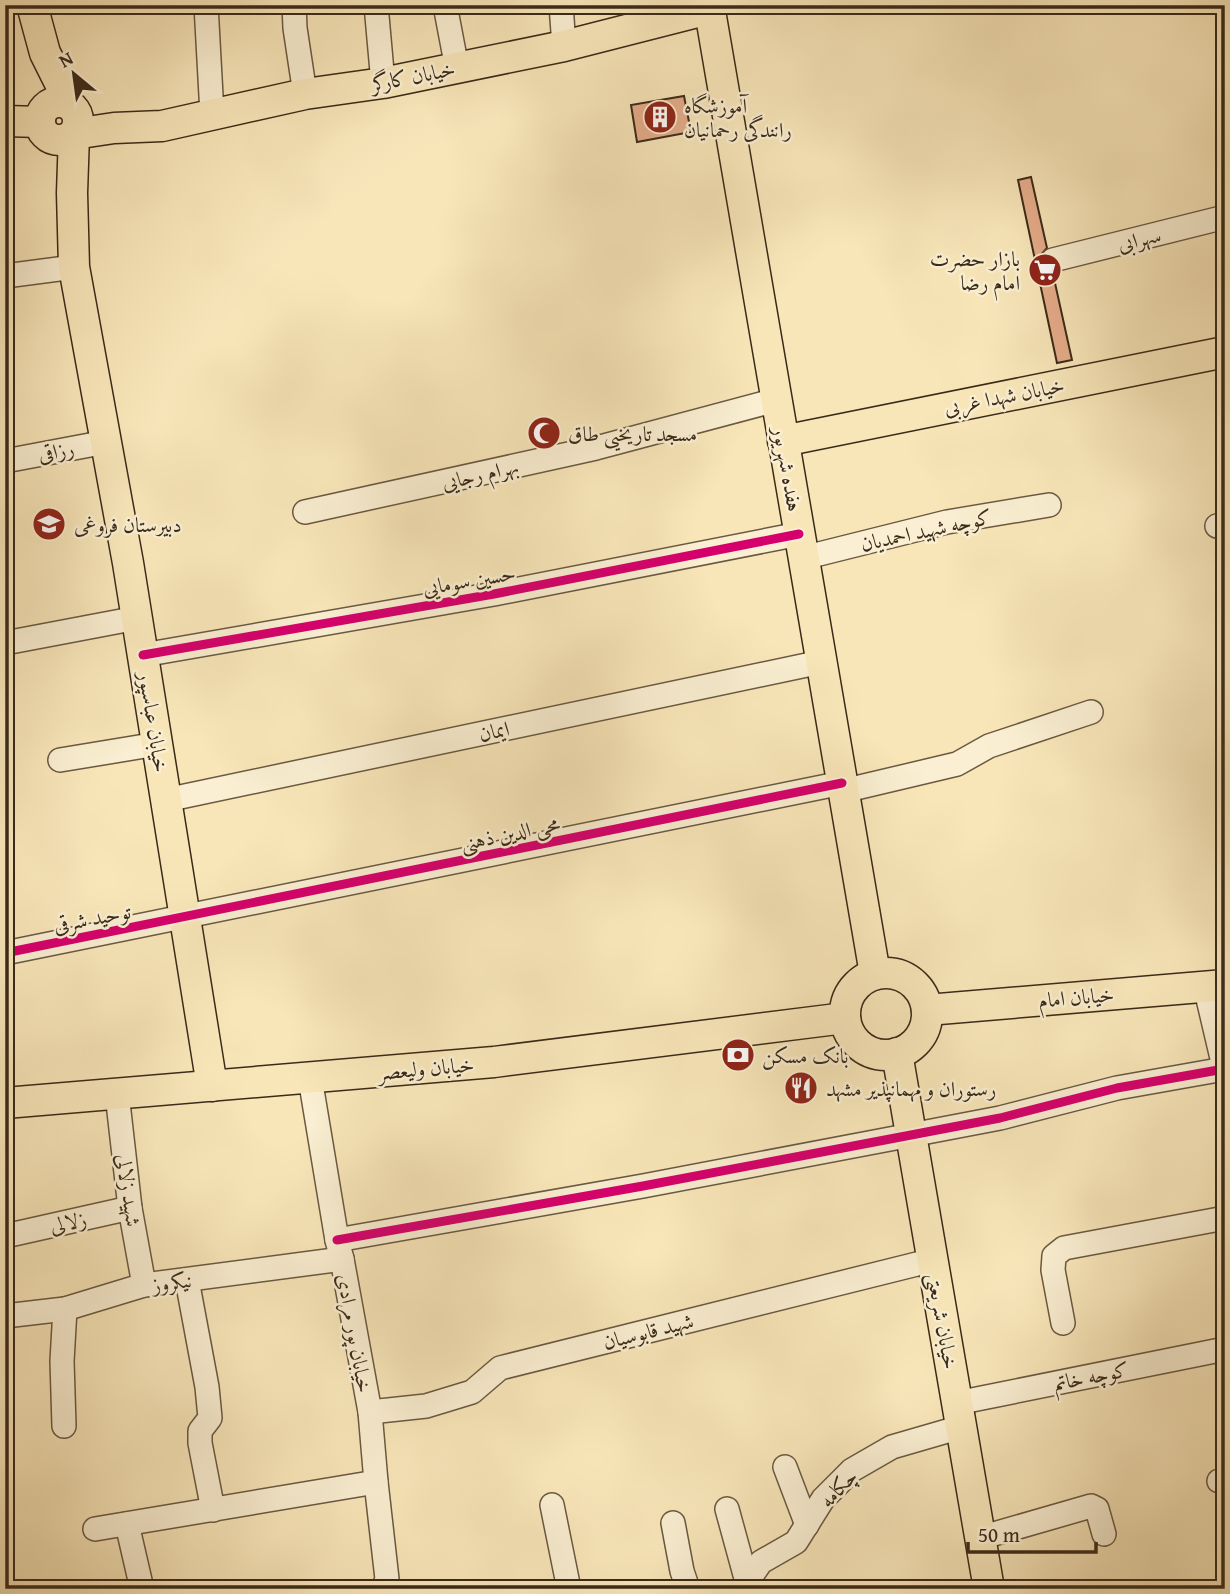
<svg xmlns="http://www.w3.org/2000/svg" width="1230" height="1594" font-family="'Gentium Book Plus',Amiri,serif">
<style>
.building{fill:#e6ac8a;stroke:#3a2a19;stroke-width:2}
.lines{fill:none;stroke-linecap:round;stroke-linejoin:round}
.minor-casing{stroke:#6a5941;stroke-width:26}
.major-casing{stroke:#3a2a19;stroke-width:33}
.minor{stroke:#faefd2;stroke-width:23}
.major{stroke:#f8e6b9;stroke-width:30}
.cycleway-casing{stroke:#faefd2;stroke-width:13}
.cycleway{stroke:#d6006c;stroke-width:9}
.labels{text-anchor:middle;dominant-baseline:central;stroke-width:5;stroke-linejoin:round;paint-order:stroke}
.street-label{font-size:21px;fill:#3a2a19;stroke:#faefd2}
.poi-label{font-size:21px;fill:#3a2a19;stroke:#faefd2;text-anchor:start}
</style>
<rect width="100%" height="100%" fill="#f8e6b9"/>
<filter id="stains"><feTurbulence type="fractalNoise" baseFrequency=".00286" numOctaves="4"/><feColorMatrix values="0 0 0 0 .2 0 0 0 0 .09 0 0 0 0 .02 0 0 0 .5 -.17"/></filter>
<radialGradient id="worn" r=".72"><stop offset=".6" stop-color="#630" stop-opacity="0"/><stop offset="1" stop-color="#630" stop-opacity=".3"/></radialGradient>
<g class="building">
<path d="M 684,96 L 691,132 L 637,142 L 631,105 Z"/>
<path d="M 1031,177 L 1047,248 L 1040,256 L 1039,263 L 1043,270 L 1053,274 L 1072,360 L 1057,363 L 1018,180 Z"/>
</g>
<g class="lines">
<defs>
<g id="minor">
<path d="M 206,5 L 212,114"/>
<path d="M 294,5 L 295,28 L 305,94"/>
<path d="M 376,5 L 383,83"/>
<path d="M 445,5 L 457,68"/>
<path d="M 561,5 L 564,46"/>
<path d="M 1053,260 L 1225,217"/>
<path d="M 5,276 L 74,267"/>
<path d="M 5,461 L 106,442"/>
<path d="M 305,512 L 596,448 L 776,400"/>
<path d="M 1217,526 L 1225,524"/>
<path d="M 803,558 L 947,522 L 1049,505"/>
<path d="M 5,643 L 137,618"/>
<path d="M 143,655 L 494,594 L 799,534"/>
<path d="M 60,760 L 157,744"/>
<path d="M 843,791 L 957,764 L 989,746 L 1091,712"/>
<path d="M 166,800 L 821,662"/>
<path d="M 5,953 L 842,783"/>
<path d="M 1205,986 L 1225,1071"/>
<path d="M 310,1078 L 337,1240 L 342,1259 L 370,1412 L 376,1482 L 387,1579 L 383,1589"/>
<path d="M 117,1094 L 130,1208 L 144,1285"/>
<path d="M 5,1236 L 130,1208"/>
<path d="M 337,1240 L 643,1186 L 911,1135 L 1000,1118 L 1117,1088 L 1224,1069"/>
<path d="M 187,1280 L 207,1387 L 210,1418 L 200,1431 L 200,1443 L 213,1510"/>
<path d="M 5,1316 L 65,1309 L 144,1285 L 342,1259"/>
<path d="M 1063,1323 L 1053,1270 L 1054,1256 L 1064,1248 L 1225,1218"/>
<path d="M 957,1403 L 1225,1349"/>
<path d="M 370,1412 L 426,1406 L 472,1392 L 500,1368 L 933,1260"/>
<path d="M 64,1426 L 62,1361 L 65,1309"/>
<path d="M 785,1467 L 807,1525"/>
<path d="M 1219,1481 L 1225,1480"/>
<path d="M 552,1505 L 569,1589"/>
<path d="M 727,1509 L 747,1582"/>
<path d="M 673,1523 L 682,1571 L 688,1589"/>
<path d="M 127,1524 L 142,1589"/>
<path d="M 95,1529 L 376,1482"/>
<path d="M 980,1538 L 1091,1506 L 1097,1509 L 1104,1534"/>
<path d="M 744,1589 L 747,1582 L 761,1562 L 796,1542 L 823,1499 L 852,1470 L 892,1447 L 961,1427"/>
</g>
<g id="major">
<path d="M 32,5 L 45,53 L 65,93 L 67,103"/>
<path d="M 709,5 L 875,974"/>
<circle cx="59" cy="121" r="19"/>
<path d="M 5,121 L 40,122"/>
<path d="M 783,441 L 1225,352"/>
<circle cx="886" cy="1014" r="41"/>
<path d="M 927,1010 L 1225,985"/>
<path d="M 897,1053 L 989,1589"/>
<path d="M 212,1086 L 128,563 L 74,267 L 72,193 L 74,134 L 114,128 L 162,126 L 305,94 L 383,83 L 564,46 L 709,9"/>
<path d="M 5,1103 L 494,1062 L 845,1018"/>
</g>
</defs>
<use href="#minor" class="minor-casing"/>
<use href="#major" class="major-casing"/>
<use href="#minor" class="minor"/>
<use href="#major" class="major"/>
<defs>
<g id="cycleway">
<path d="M 143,655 L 494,594 L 799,534"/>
<path d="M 5,953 L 842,783"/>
<path d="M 337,1240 L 643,1186 L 911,1135 L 1000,1118 L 1117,1088 L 1224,1069"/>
</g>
</defs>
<use href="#cycleway" class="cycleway-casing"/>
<use href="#cycleway" class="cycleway"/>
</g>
<defs>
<symbol id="building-disc" viewBox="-11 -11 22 22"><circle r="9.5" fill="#8f2418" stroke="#faefd2"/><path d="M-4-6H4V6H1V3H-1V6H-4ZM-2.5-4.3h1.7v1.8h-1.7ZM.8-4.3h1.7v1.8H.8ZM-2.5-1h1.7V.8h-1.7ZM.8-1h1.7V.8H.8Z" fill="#fff"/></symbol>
<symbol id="supermarket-disc" viewBox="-11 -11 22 22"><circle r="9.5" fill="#8f2418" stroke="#faefd2"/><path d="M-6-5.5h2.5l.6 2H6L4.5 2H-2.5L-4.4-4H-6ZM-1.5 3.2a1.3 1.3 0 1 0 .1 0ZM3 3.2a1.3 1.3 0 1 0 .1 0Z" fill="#fff"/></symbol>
<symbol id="mosque-disc" viewBox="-11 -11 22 22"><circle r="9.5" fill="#8f2418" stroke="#faefd2"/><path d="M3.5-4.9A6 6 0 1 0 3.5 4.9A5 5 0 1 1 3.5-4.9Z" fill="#fff"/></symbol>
<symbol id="school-disc" viewBox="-11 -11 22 22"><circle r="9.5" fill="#8f2418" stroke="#faefd2"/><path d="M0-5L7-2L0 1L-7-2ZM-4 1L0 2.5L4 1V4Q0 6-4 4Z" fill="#fff"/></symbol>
<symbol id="bank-disc" viewBox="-11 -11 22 22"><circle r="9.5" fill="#8f2418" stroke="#faefd2"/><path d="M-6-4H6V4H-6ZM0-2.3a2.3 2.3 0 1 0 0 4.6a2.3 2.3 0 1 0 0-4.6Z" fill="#fff"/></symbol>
<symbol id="restaurant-disc" viewBox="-11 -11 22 22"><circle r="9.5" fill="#8f2418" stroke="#faefd2"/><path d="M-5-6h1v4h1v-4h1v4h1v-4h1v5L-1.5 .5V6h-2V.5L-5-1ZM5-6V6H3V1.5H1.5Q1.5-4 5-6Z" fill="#fff"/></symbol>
</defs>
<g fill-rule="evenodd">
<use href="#building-disc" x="641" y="98" width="38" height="38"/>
<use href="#supermarket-disc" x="1026" y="251" width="38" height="38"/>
<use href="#mosque-disc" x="525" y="414" width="38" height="38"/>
<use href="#school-disc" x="30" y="505" width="38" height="38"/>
<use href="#bank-disc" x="719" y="1036" width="38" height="38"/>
<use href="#restaurant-disc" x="782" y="1069" width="38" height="38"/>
</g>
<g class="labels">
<g class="street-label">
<text transform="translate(413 76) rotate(-11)">خیابان کارگر</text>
<text transform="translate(1139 239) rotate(-14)">سهرابی</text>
<text transform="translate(1004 396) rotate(-11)">خیابان شهدا غربی</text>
<text transform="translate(56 451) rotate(-11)">رزاقی</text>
<text transform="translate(788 469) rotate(80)">هفده شهریور</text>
<text transform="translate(480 474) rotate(-13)">بهرام رجایی</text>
<text transform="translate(926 530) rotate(-12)">کوچه شهید احمدیان</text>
<text transform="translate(469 580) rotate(-10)">حسین سومایی</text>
<text transform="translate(154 722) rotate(81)">خیابان عباسپور</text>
<text transform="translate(494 731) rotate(-12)">ایمان</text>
<text transform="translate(510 833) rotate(-12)">محی الدین ذهنی</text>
<text transform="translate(92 918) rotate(-11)">توحید شرقی</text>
<text transform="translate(1076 997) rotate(-5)">خیابان امام</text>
<text transform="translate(426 1068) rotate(-5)">خیابان ولیعصر</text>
<text transform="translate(129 1190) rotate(82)">شهید زلالی</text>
<text transform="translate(68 1222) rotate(-12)">زلالی</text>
<text transform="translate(172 1282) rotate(-8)">نیکروز</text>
<text transform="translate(943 1321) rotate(80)">خیابان شریعتی</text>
<text transform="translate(648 1331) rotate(-14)">شهید قابوسیان</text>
<text transform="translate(355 1333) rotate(80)">خیابان پور مرادی</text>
<text transform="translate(1091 1376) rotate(-11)">کوچه خاتم</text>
<text transform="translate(838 1488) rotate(-46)">چکامه</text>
</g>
<g class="poi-label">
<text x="684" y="105">آموزشگاه<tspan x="684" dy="24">رانندگی رحمانیان</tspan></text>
<text x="1020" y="258" text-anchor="end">بازار حضرت<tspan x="1020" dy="24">امام رضا</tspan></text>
<text x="568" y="433">مسجد تاریخیی طاق</text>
<text x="74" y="524">دبیرستان فروغی</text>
<text x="762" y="1055">بانک مسکن</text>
<text x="826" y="1088">رستوران و مهمانپذیر مشهد</text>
</g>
</g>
<rect width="1230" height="1594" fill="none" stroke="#f8e6b9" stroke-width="28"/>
<rect x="7" y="7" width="1216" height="1580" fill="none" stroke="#3a2a19" stroke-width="3.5"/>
<rect x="14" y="14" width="1202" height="1566" fill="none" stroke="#3a2a19" stroke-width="2"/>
<g transform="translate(74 74) rotate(331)" stroke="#faefd2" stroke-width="5" paint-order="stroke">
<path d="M0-5L12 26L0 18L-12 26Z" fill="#3a2a19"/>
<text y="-10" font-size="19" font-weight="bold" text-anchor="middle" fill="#3a2a19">N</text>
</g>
<path d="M968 1542v10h128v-10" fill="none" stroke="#3a2a19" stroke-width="3.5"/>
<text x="978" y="1542" font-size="21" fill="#3a2a19" stroke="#faefd2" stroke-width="5" paint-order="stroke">50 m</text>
<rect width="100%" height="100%" filter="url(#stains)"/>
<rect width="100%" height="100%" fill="url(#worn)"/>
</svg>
